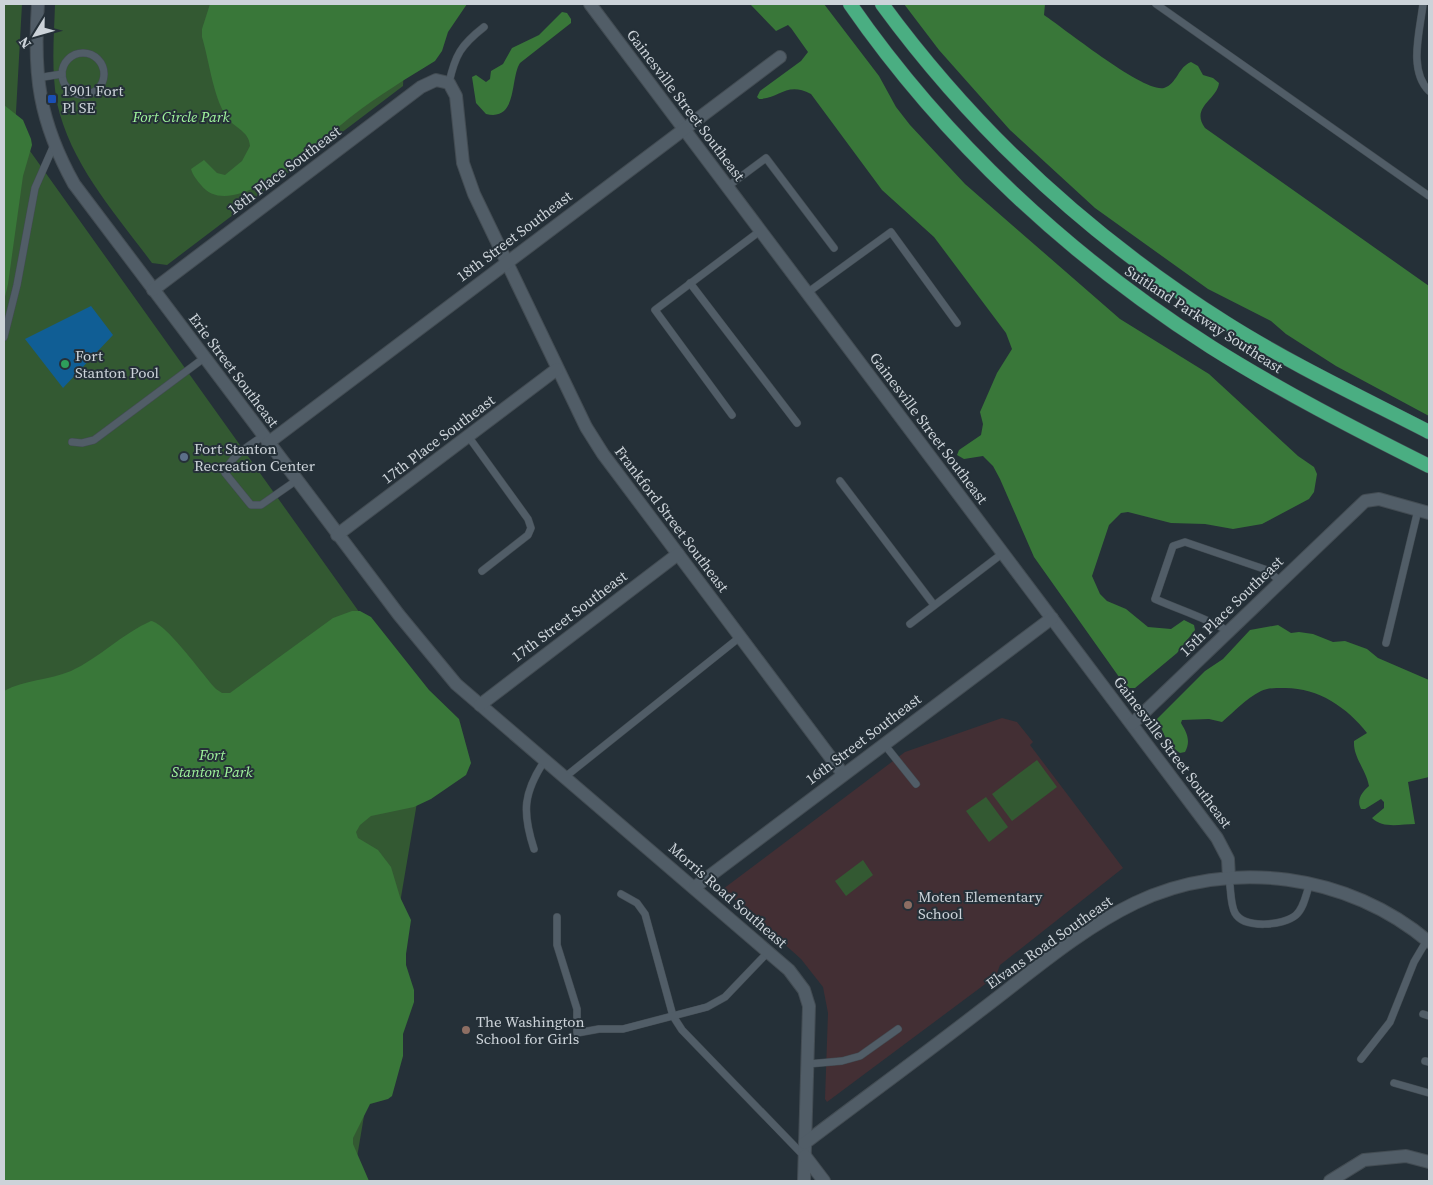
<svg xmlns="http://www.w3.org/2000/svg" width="1433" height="1185" font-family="'Source Serif 4',serif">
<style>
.education{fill:#432f34}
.green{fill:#335932}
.forest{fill:#397739}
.water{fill:#105e95}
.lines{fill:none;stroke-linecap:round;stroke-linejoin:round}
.service-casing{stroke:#434c53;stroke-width:8}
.minor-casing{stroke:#434c53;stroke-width:14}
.trunk-casing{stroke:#434c53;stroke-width:15}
.service{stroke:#515d67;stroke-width:7}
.minor{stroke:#515d67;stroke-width:12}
.trunk{stroke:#4aae82;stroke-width:14}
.transit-dot{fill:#1a4fb4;stroke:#253038;stroke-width:2}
.leisure-dot{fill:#2e9e5b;stroke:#253038;stroke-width:2}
.service-dot{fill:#5c6f8a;stroke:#253038;stroke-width:2}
.education-dot{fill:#8d6e63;stroke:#253038;stroke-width:2}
.labels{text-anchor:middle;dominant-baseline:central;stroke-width:4;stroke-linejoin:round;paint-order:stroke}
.poi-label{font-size:15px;fill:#ccd3d9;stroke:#253038;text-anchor:start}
.street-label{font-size:15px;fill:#ccd3d9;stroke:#253038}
.park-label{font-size:15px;font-style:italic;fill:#a1f69e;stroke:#253038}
</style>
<rect width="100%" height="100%" fill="#253038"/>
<path class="education" d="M 1002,718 L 1017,722 L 1033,742 L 1030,745 L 1123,868 L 1000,965 L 996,976 L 827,1102 L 825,1099 L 828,1013 L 823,987 L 801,959 L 723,889 L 905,752 Z"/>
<g class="green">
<path d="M 4,4 L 22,4 L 15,130 L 362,616 L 434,702 L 353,1181 L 4,1181 Z"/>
<path d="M 55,4 L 407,4 L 403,86 L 167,265 L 152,263 C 115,213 71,165 57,103 C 51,70 54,37 55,4 Z"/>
<path d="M 1037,760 L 1057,787 L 1012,821 L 992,794 Z"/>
<path d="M 986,797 L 1008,827 L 989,842 L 966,811 Z"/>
<path d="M 863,860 L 873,875 L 846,896 L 835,881 Z"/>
</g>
<g class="forest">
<path d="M 210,4 L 467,4 L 448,32 L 442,51 L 435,61 C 407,78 378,96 352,116 C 324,137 234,227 201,185 C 197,180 193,176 191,169 L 204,160 L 217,173 L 225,175 L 242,161 L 250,146 C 249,130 233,128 226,116 C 213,96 209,60 202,37 L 202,29 Z"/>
<path d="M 750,4 L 824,4 L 879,76 L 896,107 L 910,125 L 965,184 L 1120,319 L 1209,374 L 1298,456 L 1314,467 L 1317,474 L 1314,492 L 1309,499 L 1262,524 L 1233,529 L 1205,524 L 1171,523 L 1128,512 L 1121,513 L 1109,525 L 1092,576 L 1100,594 L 1107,601 L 1126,609 L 1148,627 L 1171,629 L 1184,620 L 1194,625 L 1195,630 L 1177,653 L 1135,688 L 1128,688 L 1124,684 L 1034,557 L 1000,479 L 993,466 L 983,456 L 964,459 L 957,455 L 959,450 L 981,435 L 983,424 L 980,412 L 997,373 L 1012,349 L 1006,333 L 934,237 L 882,190 L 811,94 C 786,81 780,99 759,99 L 757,97 L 760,91 L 801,61 L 808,52 L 791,28 L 788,25 L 776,31 Z"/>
<path d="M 904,4 L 1045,4 L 1044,15 C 1065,29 1144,93 1164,88 C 1177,84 1178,67 1191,62 L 1198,66 L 1203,75 L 1213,78 L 1219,83 C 1217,100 1190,107 1205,128 L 1429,286 L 1429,416 L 1336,366 L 1286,334 L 1271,321 L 1208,289 L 1095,208 L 1010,130 L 939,50 Z"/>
<path d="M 562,12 L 567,13 L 571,19 L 571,23 L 520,63 C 510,78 518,122 486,114 L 476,103 L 472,77 L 476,75 L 486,82 L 490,79 L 491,71 L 503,64 L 512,48 L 539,35 Z"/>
<path d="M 4,105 L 23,120 L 31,139 L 32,145 L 23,176 L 8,284 L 4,301 Z"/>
<path d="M 352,611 L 360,611 L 371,617 L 429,690 L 459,719 L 471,763 L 466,775 L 431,799 L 414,807 L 371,816 L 360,825 L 356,832 L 358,838 L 378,850 L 391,867 L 400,897 L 411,920 L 406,954 L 406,965 L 414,990 L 414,1002 L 403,1034 L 403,1056 L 392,1096 L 388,1099 L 370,1104 L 353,1138 L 353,1144 L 369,1181 L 4,1181 L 4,691 C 24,680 49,680 71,671 C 99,658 122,634 151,621 C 166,623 203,675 216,689 L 222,693 L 230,693 L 333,618 Z"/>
<path d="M 1278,625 L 1291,633 L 1299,632 L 1313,634 L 1333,642 L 1345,641 L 1367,649 L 1378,658 L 1429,680 L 1429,777 L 1408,782 L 1415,824 C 1401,824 1383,829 1372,818 L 1384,808 L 1384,802 L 1381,799 L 1365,809 L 1361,809 C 1356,800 1362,792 1369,786 C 1366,769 1353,758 1354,741 L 1367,733 C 1347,707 1317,687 1283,688 C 1276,688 1267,688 1261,691 C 1245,699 1235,711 1222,722 L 1209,719 L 1182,720 L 1181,723 C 1187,733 1191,741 1185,752 L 1180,753 C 1165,744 1164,732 1157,719 L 1205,671 L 1223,659 L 1250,630 Z"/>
</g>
<path class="water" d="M 91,306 L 113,335 L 63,388 L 25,339 Z"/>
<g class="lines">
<defs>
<g id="service">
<path d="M 1156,4 L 1429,196"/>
<path d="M 1423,4 C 1420,31 1408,70 1429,91"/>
<circle cx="83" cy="74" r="21"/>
<path d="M 37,78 L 62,74"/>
<path d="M 449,83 C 455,55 461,45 484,27"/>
<path d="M 727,187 L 766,158 L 834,248"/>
<path d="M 690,283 L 797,423"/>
<path d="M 807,293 L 891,232 L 957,323"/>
<path d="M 4,337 L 17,285 L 35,188 L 54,145"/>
<path d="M 732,415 L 655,310 L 760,231"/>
<path d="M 263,436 C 249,446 230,456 225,473 L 251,505 L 261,505 L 297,480"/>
<path d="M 468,436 L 528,519 L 531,528 L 528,535 L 482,571"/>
<path d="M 72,442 L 82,443 L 94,440 L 204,358"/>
<path d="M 840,481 L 934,605"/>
<path d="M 910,624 L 1003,553"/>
<path d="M 1228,631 C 1206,618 1180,610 1155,599 L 1173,546 L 1185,542 L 1267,570 L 1280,581"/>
<path d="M 1386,643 L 1418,510"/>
<path d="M 884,744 L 916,784"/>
<path d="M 565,777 L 740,637"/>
<path d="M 534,849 C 522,812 523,793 545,760"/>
<path d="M 1229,878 C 1231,888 1230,904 1235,913 C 1244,929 1283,926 1296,915 C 1304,908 1306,894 1310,883"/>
<path d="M 621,894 L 637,903 L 645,914 L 673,1016 L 682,1030 L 804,1156"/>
<path d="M 557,917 L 557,945 L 577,1009 L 577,1033 L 599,1029 L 623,1029 L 707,1007 L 725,997 L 769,951"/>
<path d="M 1423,1014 L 1429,1016"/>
<path d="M 1361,1059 L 1390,1022 L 1414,962 L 1427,940"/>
<path d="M 1425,1061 L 1429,1062"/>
<path d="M 808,1064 L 842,1061 L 860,1056 L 898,1029"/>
<path d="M 1394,1083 L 1429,1093"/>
</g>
<g id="minor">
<path d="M 38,4 C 33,75 39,121 74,184 L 399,615 L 456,684 L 789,970 L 804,990 L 809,1006 L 804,1181"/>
<path d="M 590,4 L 1217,838 L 1228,859 L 1229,878"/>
<path d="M 153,290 L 421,87 L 436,80 L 449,83 L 456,96 L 463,163 L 474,194 L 586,427 L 603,454 L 843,774"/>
<path d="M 268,443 L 780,57"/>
<path d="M 337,535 L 557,369"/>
<path d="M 480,705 L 678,554"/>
<path d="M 1132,724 L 1365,501 L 1379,499 L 1429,513"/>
<path d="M 695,887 L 1052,618"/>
<path d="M 805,1143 C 863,1099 922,1056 980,1011 C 1029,974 1079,930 1135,903 C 1230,857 1349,874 1429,942"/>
<path d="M 805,1156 L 824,1181"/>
<path d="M 1330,1181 L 1364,1160 L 1406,1156 L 1429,1162"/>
</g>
<g id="trunk">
<path d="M 850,4 C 945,141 1070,257 1211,347 C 1281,391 1355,429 1429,466"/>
<path d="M 882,4 C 975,131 1093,239 1226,323 C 1291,364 1361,397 1429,432"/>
</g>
</defs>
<use href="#service" class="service-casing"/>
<use href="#minor" class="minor-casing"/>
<use href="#trunk" class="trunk-casing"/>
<use href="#service" class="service"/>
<use href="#minor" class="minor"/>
<use href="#trunk" class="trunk"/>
</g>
<rect class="transit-dot" x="47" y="94" width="10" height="10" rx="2.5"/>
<circle class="leisure-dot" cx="65" cy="364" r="5"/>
<circle class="service-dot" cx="184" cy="457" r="5"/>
<g class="education-dot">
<circle cx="908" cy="905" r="5"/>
<circle cx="466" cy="1030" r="5"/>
</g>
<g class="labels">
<g class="poi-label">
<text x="62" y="90">1901 Fort<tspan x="62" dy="17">Pl SE</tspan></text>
<text x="75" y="355">Fort<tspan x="75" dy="17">Stanton Pool</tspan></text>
<text x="194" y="448">Fort Stanton<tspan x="194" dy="17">Recreation Center</tspan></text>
<text x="918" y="896">Moten Elementary<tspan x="918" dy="17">School</tspan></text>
<text x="476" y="1021">The Washington<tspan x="476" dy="17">School for Girls</tspan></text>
</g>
<g class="street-label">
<text transform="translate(686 105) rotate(53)">Gainesville Street Southeast</text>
<text transform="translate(284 170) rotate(-37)">18th Place Southeast</text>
<text transform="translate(514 236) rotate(-37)">18th Street Southeast</text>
<text transform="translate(1204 319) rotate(33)">Suitland Parkway Southeast</text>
<text transform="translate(234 370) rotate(53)">Erie Street Southeast</text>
<text transform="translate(929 428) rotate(53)">Gainesville Street Southeast</text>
<text transform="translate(438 439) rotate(-37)">17th Place Southeast</text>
<text transform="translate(672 519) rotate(53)">Frankford Street Southeast</text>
<text transform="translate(1231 606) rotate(-44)">15th Place Southeast</text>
<text transform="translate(569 616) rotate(-37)">17th Street Southeast</text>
<text transform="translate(863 739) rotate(-37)">16th Street Southeast</text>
<text transform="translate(1173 752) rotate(53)">Gainesville Street Southeast</text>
<text transform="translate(728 895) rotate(41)">Morris Road Southeast</text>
<text transform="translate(1049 942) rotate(-35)">Elvans Road Southeast</text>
</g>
<g class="park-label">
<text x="181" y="116">Fort Circle Park</text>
<text x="212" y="754">Fort<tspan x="212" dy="17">Stanton Park</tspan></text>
</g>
</g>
<rect width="1433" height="1185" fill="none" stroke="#ccd3d9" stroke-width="10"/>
<g transform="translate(35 35) rotate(233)" stroke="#253038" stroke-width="4" paint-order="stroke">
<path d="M0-4L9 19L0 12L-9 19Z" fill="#ccd3d9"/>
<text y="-8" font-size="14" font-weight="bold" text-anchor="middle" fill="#ccd3d9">N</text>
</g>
</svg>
